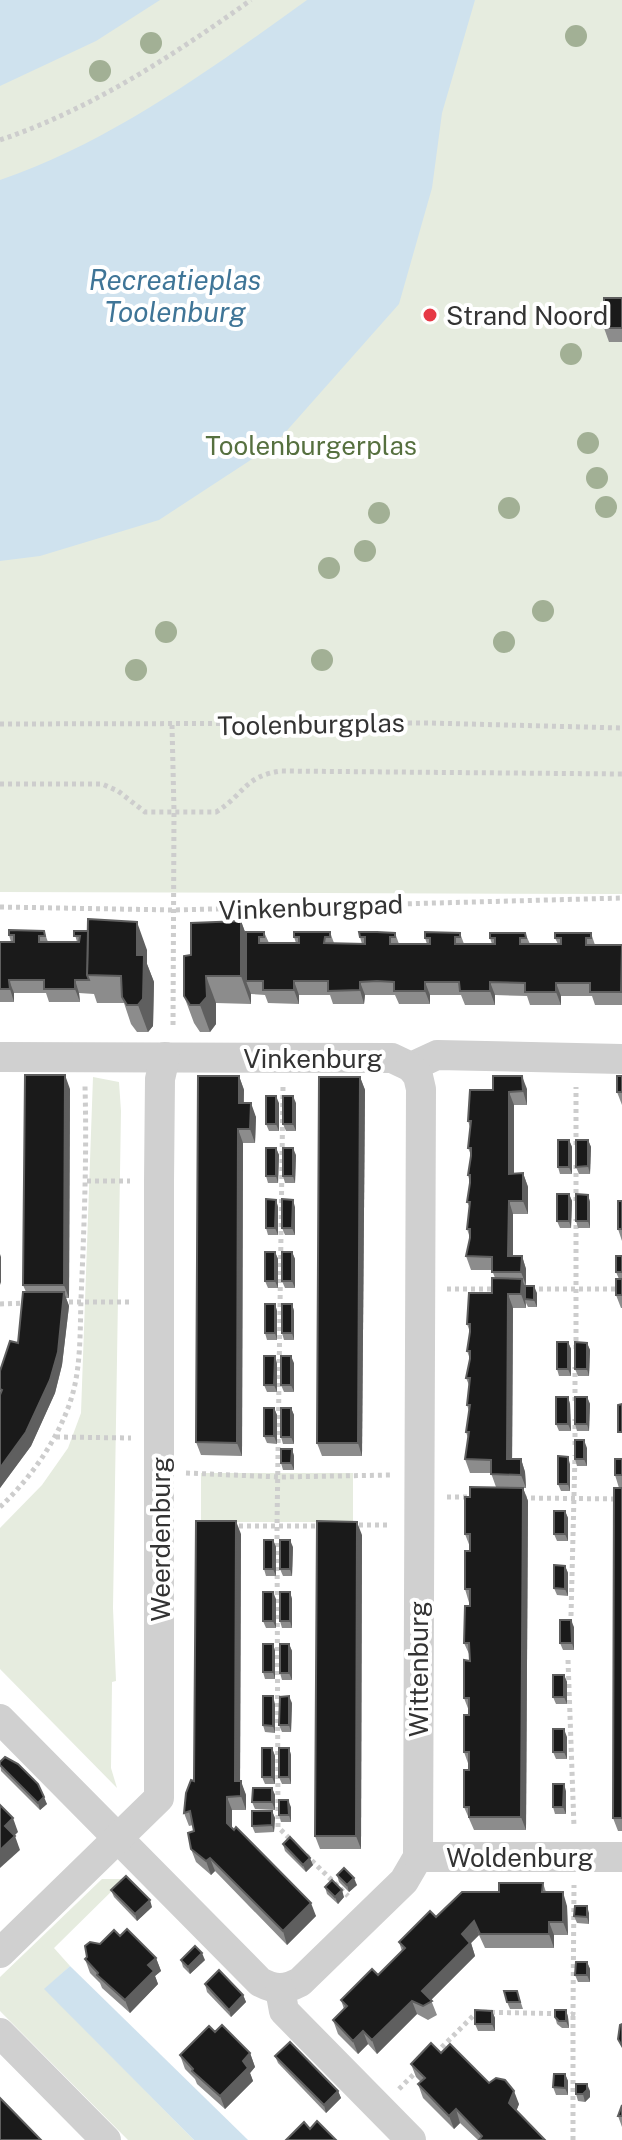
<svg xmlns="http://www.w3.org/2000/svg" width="622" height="2140" font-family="'Public Sans',sans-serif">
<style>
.green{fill:#e6ecdf}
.water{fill:#cfe2ee}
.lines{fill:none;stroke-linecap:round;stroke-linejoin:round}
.path{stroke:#cdcdcd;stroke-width:5;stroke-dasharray:4 4;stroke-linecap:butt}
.minor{stroke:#d0d0d0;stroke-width:30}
.tree{fill:#a2b095}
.wall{fill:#8c8c8c}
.shaded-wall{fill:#5f5f5f}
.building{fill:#1a1a1a;stroke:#5f5f5f;stroke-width:2}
.poi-dot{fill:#e63946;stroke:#fff;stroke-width:3}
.labels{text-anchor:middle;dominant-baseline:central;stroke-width:8;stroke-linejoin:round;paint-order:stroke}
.poi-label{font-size:26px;fill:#333;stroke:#fff;text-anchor:start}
.park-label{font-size:26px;fill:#56703f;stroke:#fff}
.street-label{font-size:26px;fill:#333;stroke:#fff}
.water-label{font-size:28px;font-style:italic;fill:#3f7597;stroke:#fff}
</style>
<rect width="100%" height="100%" fill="#fff"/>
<g class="green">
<path d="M 0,0 L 622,0 L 622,894 L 0,892 Z"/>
<path d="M 93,1077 L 119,1082 L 121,1111 L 113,1608 L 116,1681 L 112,1682 L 111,1768 L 117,1788 L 0,1669 L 0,1528 L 42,1485 L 68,1448 L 81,1413 Z"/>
<rect x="201" y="1473" width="152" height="49"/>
<path d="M 102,1879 L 124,1879 L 54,1948 L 70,1966 L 45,1989 L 194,2140 L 128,2140 L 0,2011 L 0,1977 Z"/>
</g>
<g class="water">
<path d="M 0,0 L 160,0 L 96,41 L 0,86 Z"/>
<path d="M 307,0 L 475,0 L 442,113 L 432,188 L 399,304 L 275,444 L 159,520 L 40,556 L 0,561 L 0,180 C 113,141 211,69 307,0 Z"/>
<path d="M 70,1966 L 248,2140 L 194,2140 L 44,1989 Z"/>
</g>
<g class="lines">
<g class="path">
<path d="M 0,140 C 92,109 172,56 251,0"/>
<path d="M 0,724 L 429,723 L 622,728"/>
<path d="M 172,725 L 174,811 L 173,1028"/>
<path d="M 0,784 L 102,784 L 118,791 L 145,812 L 216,812 C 244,795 244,776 281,771 L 622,774"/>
<path d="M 0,907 L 174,910 L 622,898"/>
<path d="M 283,1087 L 277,1527 L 278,1827 L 293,1842"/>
<path d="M 576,1145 L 576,1087"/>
<path d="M 87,1181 L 130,1181"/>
<path d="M 576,1201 L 576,1163"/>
<path d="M 447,1289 L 497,1289"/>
<path d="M 531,1289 L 622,1289"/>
<path d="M 61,1302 L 131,1302"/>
<path d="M 0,1304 L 27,1303"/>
<path d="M 576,1349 L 576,1219"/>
<path d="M 575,1401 L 575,1367"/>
<path d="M 56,1437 L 131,1438"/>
<path d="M 575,1445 L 575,1419"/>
<path d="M 186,1473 L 279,1477 L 392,1475"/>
<path d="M 447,1497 L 469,1497"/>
<path d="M 523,1498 L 622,1499"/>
<path d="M 0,1507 C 31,1478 60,1437 72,1396 C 81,1366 80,1330 81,1299 C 84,1228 87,1158 85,1086"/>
<path d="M 351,1525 L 389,1525"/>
<path d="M 231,1526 L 321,1526"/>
<path d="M 571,1616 L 575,1455"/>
<path d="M 568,1660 L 574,1827"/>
<path d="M 306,1855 L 348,1896"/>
<path d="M 436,2053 L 477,2012 L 573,2014 L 574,1885"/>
<path d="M 399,2089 L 417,2071"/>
<path d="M 573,2140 L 573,2014"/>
</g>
<g class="minor">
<path d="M 0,1057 L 392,1058 L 411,1067 L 437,1055 L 622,1059"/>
<path d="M 0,1719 L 260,1982 C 275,1990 285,1990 300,1982 L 404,1881 L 418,1857 L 421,1089 L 418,1076 L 411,1067"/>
<path d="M 418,1857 L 622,1857"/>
<path d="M 0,1953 L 159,1798 L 159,1181 L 160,1079 L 165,1057"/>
<path d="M 280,1989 L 284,2011 L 411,2140"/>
<path d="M 0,2033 L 106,2140"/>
</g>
</g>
<g class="tree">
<circle cx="576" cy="36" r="11"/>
<circle cx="151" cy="43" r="11"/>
<circle cx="100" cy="71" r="11"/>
<circle cx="571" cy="354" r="11"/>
<circle cx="588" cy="443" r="11"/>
<circle cx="597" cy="478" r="11"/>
<circle cx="606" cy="507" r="11"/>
<circle cx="509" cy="508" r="11"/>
<circle cx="379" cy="513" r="11"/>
<circle cx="365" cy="551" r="11"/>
<circle cx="329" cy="568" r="11"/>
<circle cx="543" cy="611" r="11"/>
<circle cx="166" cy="632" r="11"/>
<circle cx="504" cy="642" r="11"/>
<circle cx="322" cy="660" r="11"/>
<circle cx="136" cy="670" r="11"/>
</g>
<g class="wall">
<path d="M 622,298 L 622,342 L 609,342 L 604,328 Z"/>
<path d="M 241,921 L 246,935 L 264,932 L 269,943 L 296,943 L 294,937 L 330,932 L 334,943 L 362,944 L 360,937 L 395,933 L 399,944 L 427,944 L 425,938 L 460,933 L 464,944 L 492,944 L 490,938 L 525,933 L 530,944 L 558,944 L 555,938 L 591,933 L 595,945 L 622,945 L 622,1005 L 595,1005 L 592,996 L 561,996 L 561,1005 L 530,1005 L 527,996 L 495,995 L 495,1005 L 465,1005 L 461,995 L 430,995 L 430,1004 L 399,1004 L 395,995 L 365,995 L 364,1004 L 333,1004 L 330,995 L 299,995 L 299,1004 L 268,1003 L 265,995 L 251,994 L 251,1004 L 216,1003 L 216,1024 L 210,1032 L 200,1032 L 194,1023 L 184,996 L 191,955 Z"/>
<path d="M 44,931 L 48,942 L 77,942 L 74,931 L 147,950 L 147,964 L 154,982 L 153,1026 L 148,1032 L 137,1032 L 131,1024 L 124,1003 L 97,1003 L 94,994 L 79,993 L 80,1002 L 49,1002 L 46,993 L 14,993 L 14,1002 L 0,1002 L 0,942 L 11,942 L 9,935 Z"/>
<path d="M 239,1076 L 244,1090 L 244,1103 L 256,1117 L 255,1143 L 243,1143 L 242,1456 L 201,1455 L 196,1442 Z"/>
<path d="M 622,1076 L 622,1105 L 617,1092 Z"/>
<path d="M 360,1077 L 365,1090 L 362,1456 L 322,1456 L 317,1443 Z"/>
<path d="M 70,1089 L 69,1298 L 66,1298 L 69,1306 L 62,1365 L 55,1393 L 31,1446 L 0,1488 L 0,1371 L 18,1343 L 26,1292 L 23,1285 Z"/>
<path d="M 527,1089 L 527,1105 L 514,1105 L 514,1174 L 523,1173 L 528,1187 L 528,1214 L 513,1214 L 513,1256 L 522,1256 L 526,1269 L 526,1285 L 524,1285 L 525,1288 L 537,1293 L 537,1307 L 528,1307 L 526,1303 L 526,1308 L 513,1308 L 512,1459 L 521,1459 L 525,1472 L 526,1488 L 523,1488 L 528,1501 L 526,1830 L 474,1830 L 464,1807 L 469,1766 L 464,1752 L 469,1711 L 464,1698 L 470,1661 L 470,1656 L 464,1643 L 470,1606 L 465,1589 L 470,1547 L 465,1534 L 470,1497 L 496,1487 L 491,1473 L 470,1473 L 465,1459 L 468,1438 L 466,1432 L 469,1411 L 467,1405 L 469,1385 L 466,1378 L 470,1359 L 467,1351 L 470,1332 L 467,1324 L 492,1293 L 495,1278 L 492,1270 L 471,1270 L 466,1256 L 470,1238 L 467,1229 L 470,1208 L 467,1202 L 470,1183 L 468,1175 L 471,1155 L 468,1148 L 470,1127 L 468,1121 L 493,1090 Z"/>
<path d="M 279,1103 L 279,1131 L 269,1131 L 266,1124 Z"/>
<path d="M 296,1103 L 296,1131 L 286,1131 L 283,1124 Z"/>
<path d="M 569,1140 L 572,1147 L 572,1174 L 560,1174 L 558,1167 Z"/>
<path d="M 588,1140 L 591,1147 L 590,1174 L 579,1174 L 576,1167 Z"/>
<path d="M 276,1148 L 279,1155 L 278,1183 L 268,1183 L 266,1176 Z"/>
<path d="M 296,1155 L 295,1183 L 285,1183 L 283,1176 Z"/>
<path d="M 569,1194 L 572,1201 L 571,1228 L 560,1228 L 557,1221 Z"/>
<path d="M 588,1195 L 590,1202 L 590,1228 L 578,1228 L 576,1221 Z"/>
<path d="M 276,1200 L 278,1207 L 278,1235 L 268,1235 L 266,1228 Z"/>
<path d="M 622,1201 L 622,1241 L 618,1229 Z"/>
<path d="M 295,1207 L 295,1235 L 285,1235 L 282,1228 Z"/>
<path d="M 275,1252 L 278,1259 L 278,1288 L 268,1288 L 265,1281 Z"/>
<path d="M 292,1252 L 295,1259 L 295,1288 L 285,1288 L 282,1281 Z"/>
<path d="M 622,1256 L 622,1308 L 621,1308 L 616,1295 L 619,1279 L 616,1272 Z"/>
<path d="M 275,1304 L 277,1311 L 277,1340 L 267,1340 L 265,1333 Z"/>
<path d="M 292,1304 L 294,1311 L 294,1340 L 284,1340 L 282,1333 Z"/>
<path d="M 568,1342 L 571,1349 L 571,1376 L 559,1376 L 557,1369 Z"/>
<path d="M 587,1343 L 590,1350 L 589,1376 L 578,1376 L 575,1369 Z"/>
<path d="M 277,1363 L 277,1392 L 267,1392 L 264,1385 Z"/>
<path d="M 294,1363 L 294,1392 L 284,1392 L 281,1385 Z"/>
<path d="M 568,1397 L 570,1404 L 571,1431 L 559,1431 L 556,1424 Z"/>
<path d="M 587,1397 L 590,1404 L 589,1431 L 577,1431 L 575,1424 Z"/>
<path d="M 274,1408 L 277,1415 L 277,1444 L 267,1443 L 264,1436 Z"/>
<path d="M 291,1408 L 294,1415 L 294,1444 L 283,1444 L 281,1437 Z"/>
<path d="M 587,1448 L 587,1466 L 577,1466 L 575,1459 Z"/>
<path d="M 292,1449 L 294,1456 L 294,1470 L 283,1470 L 281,1463 Z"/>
<path d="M 622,1459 L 622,1831 L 618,1831 L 613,1818 L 619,1488 L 615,1475 Z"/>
<path d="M 570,1464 L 570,1491 L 561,1491 L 558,1484 Z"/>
<path d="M 565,1511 L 568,1518 L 568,1541 L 557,1541 L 554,1534 Z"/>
<path d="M 241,1534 L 240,1781 L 246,1795 L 246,1810 L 232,1810 L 232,1828 L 316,1916 L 287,1945 L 215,1871 L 211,1875 L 196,1862 L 191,1849 L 194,1831 L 193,1825 L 189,1826 L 184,1813 L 194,1781 Z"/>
<path d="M 362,1535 L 361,1849 L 320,1849 L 315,1836 Z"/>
<path d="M 273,1540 L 276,1547 L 276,1576 L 266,1576 L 264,1569 Z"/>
<path d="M 293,1547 L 292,1576 L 283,1576 L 280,1569 Z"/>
<path d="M 565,1566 L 568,1573 L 568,1596 L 557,1595 L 554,1588 Z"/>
<path d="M 290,1592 L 292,1599 L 292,1628 L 282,1628 L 280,1621 Z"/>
<path d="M 276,1599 L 276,1628 L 266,1628 L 263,1621 Z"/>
<path d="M 574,1627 L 574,1650 L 563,1650 L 560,1643 Z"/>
<path d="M 273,1644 L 275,1651 L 275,1679 L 265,1679 L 263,1672 Z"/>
<path d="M 289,1644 L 292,1651 L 292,1680 L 282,1680 L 280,1673 Z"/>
<path d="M 564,1675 L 567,1682 L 567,1704 L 556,1704 L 553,1697 Z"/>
<path d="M 292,1703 L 291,1732 L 282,1732 L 279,1725 Z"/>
<path d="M 275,1704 L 275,1733 L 265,1732 L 263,1725 Z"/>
<path d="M 567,1737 L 567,1759 L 556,1759 L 553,1752 Z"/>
<path d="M 272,1748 L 275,1756 L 275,1784 L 265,1784 L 262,1777 Z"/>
<path d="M 289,1748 L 291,1755 L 291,1784 L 282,1784 L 279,1777 Z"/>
<path d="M 0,1762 L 47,1804 L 40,1810 L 1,1771 Z"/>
<path d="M 272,1788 L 275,1795 L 275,1810 L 255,1809 L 252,1802 Z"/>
<path d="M 566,1791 L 566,1814 L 555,1814 L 553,1807 Z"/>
<path d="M 291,1807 L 291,1822 L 281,1822 L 279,1815 Z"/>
<path d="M 272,1811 L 275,1818 L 274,1832 L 255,1833 L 252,1826 Z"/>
<path d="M 283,1844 L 313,1865 L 306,1872 L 285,1851 Z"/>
<path d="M 337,1875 L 357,1885 L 349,1892 L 339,1882 Z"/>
<path d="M 543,1883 L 546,1892 L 567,1906 L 568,1935 L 554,1935 L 554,1948 L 485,1948 L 479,1935 L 471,1943 L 475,1956 L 431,2000 L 437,2015 L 428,2020 L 417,2014 L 377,2054 L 368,2044 L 358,2054 L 338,2034 L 333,2020 L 344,2009 L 341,2000 L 378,1975 L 402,1951 L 399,1942 L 436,1917 L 499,1892 Z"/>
<path d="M 325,1887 L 344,1897 L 338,1904 L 327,1894 Z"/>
<path d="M 111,1890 L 152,1907 L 137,1921 L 114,1897 Z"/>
<path d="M 589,1913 L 589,1924 L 577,1923 L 574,1916 Z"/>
<path d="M 120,1936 L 156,1958 L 161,1971 L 155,1976 L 158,1984 L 130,2013 L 102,1988 L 100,1983 L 90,1973 L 85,1959 L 100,1944 Z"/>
<path d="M 181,1960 L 205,1960 L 190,1974 L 183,1967 Z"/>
<path d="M 587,1962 L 590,1969 L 590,1982 L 578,1982 L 575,1975 Z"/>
<path d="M 205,1984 L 243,1995 L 246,2002 L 231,2017 L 207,1992 Z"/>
<path d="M 517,1991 L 523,2009 L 510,2009 L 507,2002 Z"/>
<path d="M 566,2010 L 568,2017 L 569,2028 L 562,2028 L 557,2024 L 555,2017 Z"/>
<path d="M 492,2011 L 495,2018 L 495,2031 L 478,2031 L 475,2024 Z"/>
<path d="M 215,2032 L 250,2053 L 255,2067 L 250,2073 L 253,2081 L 225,2109 L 197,2084 L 195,2079 L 185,2069 L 180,2055 Z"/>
<path d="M 441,2053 L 489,2083 L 519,2104 L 516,2111 L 545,2140 L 478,2140 L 460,2123 L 454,2129 L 423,2098 L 418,2084 L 421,2082 L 416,2077 L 411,2064 Z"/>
<path d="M 275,2056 L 338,2091 L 341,2098 L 326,2113 L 278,2063 Z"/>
<path d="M 565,2074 L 568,2081 L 568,2095 L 556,2095 L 553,2087 Z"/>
<path d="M 590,2091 L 590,2097 L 585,2102 L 578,2101 L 576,2094 Z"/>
<path d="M 622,2105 L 622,2127 L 618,2116 Z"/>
</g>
<g class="shaded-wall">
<path d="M 241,921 L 251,948 L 246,981 L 251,994 L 251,1004 L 241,976 Z"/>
<path d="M 137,922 L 147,950 L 147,964 L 154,982 L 153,1026 L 148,1032 L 138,1005 Z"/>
<path d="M 206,976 L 216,1003 L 216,1024 L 210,1032 L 200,1005 Z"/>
<path d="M 9,980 L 14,993 L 14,1002 L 10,989 Z"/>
<path d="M 75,980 L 79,993 L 80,1002 L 75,989 Z"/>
<path d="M 294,981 L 299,995 L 299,1004 L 294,990 Z"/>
<path d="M 360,982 L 365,995 L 364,1004 L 360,990 Z"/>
<path d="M 425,982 L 430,995 L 430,1004 L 425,991 Z"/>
<path d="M 490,982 L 495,995 L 495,1005 L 490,991 Z"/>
<path d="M 556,983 L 561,996 L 561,1005 L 556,992 Z"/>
<path d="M 65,1075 L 70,1089 L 69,1298 L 64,1285 Z"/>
<path d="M 239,1076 L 244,1090 L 243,1116 L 239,1103 Z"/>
<path d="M 522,1076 L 527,1089 L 527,1105 L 523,1091 Z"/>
<path d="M 360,1077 L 365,1090 L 362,1456 L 358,1443 Z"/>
<path d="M 509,1092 L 514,1105 L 514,1187 L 509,1174 Z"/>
<path d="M 276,1096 L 279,1103 L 279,1131 L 276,1124 Z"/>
<path d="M 293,1096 L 296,1103 L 296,1131 L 293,1124 Z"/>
<path d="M 251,1103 L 256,1117 L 255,1143 L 250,1129 Z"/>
<path d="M 238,1129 L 243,1143 L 242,1456 L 237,1443 Z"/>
<path d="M 569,1140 L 572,1147 L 572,1174 L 569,1167 Z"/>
<path d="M 588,1140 L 591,1147 L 590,1174 L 588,1166 Z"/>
<path d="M 276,1148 L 279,1155 L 278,1183 L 276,1176 Z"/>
<path d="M 293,1148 L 296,1155 L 295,1183 L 293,1176 Z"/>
<path d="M 523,1173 L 528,1187 L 528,1214 L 523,1201 Z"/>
<path d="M 569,1194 L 572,1201 L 571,1228 L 569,1221 Z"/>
<path d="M 588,1195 L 590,1202 L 590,1228 L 588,1221 Z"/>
<path d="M 276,1200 L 278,1207 L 278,1235 L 275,1228 Z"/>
<path d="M 293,1200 L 295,1207 L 295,1235 L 292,1228 Z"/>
<path d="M 509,1201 L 513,1214 L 513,1269 L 508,1256 Z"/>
<path d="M 275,1252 L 278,1259 L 278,1288 L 275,1281 Z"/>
<path d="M 292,1252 L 295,1259 L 295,1288 L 292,1281 Z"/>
<path d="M 0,1254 L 1,1257 L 1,1285 L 0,1282 Z"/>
<path d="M 522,1256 L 526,1269 L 526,1285 L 521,1272 Z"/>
<path d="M 522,1279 L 527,1292 L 525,1299 L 526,1308 L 521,1294 Z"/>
<path d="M 534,1286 L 537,1293 L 537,1307 L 534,1300 Z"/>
<path d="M 64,1292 L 69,1306 L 62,1365 L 55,1393 L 31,1446 L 0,1488 L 0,1468 Z"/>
<path d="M 508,1294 L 513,1308 L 512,1472 L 507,1459 Z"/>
<path d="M 275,1304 L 277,1311 L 277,1340 L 275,1333 Z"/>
<path d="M 292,1304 L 294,1311 L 294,1340 L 292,1333 Z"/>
<path d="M 568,1342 L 571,1349 L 571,1376 L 568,1369 Z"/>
<path d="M 587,1343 L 590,1350 L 589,1376 L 587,1369 Z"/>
<path d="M 275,1356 L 277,1363 L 277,1392 L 274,1385 Z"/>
<path d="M 291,1356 L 294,1363 L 294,1392 L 291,1385 Z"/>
<path d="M 568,1397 L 570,1404 L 571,1431 L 568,1424 Z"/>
<path d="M 587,1397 L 590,1404 L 589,1431 L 587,1424 Z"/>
<path d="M 274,1408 L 277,1415 L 277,1444 L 274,1436 Z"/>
<path d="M 291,1408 L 294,1415 L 294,1444 L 291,1437 Z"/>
<path d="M 584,1440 L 587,1448 L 587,1466 L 584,1459 Z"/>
<path d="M 292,1449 L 294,1456 L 294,1470 L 291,1463 Z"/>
<path d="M 568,1457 L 570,1464 L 570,1491 L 568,1484 Z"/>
<path d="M 521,1459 L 525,1472 L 526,1488 L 521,1475 Z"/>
<path d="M 523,1488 L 528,1501 L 526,1830 L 521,1817 Z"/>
<path d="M 565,1511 L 568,1518 L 568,1541 L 565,1534 Z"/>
<path d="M 236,1521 L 241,1534 L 240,1795 L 235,1781 Z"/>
<path d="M 357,1522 L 362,1535 L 361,1849 L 356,1836 Z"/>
<path d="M 273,1540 L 276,1547 L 276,1576 L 273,1569 Z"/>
<path d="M 290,1540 L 293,1547 L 292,1576 L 290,1569 Z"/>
<path d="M 565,1566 L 568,1573 L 568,1596 L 565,1589 Z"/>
<path d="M 273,1592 L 276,1599 L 276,1628 L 273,1621 Z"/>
<path d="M 290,1592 L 292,1599 L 292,1628 L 290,1621 Z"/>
<path d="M 571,1620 L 574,1627 L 574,1650 L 572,1643 Z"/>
<path d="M 273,1644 L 275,1651 L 275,1679 L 273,1672 Z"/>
<path d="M 289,1644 L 292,1651 L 292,1680 L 289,1673 Z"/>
<path d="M 564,1675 L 567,1682 L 567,1704 L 564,1697 Z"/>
<path d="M 273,1696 L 275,1704 L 275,1733 L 273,1726 Z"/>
<path d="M 289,1696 L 292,1703 L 291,1732 L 289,1725 Z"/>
<path d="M 564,1729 L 567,1737 L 567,1759 L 564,1752 Z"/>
<path d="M 272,1748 L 275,1756 L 275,1784 L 272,1777 Z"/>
<path d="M 289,1748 L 291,1755 L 291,1784 L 289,1777 Z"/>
<path d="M 241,1781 L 246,1795 L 246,1810 L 241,1796 Z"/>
<path d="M 564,1784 L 566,1791 L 566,1814 L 563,1807 Z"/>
<path d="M 272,1788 L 275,1795 L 275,1810 L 272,1802 Z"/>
<path d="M 44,1797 L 47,1804 L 40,1810 L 38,1803 Z"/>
<path d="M 227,1797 L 232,1810 L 232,1837 L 227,1823 Z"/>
<path d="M 288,1800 L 291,1807 L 291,1822 L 289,1815 Z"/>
<path d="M 272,1811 L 275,1818 L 274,1832 L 272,1825 Z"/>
<path d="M 13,1818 L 18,1832 L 10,1840 L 5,1826 Z"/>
<path d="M 15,1836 L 20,1850 L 0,1868 L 0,1850 Z"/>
<path d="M 210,1858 L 215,1871 L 211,1875 L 206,1861 Z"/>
<path d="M 310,1858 L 313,1865 L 306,1872 L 303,1865 Z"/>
<path d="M 354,1878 L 357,1885 L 349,1892 L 347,1885 Z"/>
<path d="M 342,1890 L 344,1897 L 338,1904 L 335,1897 Z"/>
<path d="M 563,1892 L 567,1906 L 568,1935 L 563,1922 Z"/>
<path d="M 150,1900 L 152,1907 L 137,1921 L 135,1914 Z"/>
<path d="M 311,1903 L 316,1916 L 287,1945 L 283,1931 Z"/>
<path d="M 587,1906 L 589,1913 L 589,1924 L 587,1917 Z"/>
<path d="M 474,1921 L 479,1935 L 471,1943 L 475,1956 L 427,2004 L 422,1991 L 462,1934 Z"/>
<path d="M 549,1922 L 554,1935 L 554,1948 L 549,1934 Z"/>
<path d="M 202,1953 L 205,1960 L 190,1974 L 188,1967 Z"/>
<path d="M 156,1958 L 161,1971 L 155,1976 L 158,1984 L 130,2013 L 125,2000 L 148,1965 Z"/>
<path d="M 587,1962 L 590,1969 L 590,1982 L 587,1975 Z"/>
<path d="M 243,1995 L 246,2002 L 231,2017 L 229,2010 Z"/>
<path d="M 412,2001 L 417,2014 L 377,2054 L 372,2040 Z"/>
<path d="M 566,2010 L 568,2017 L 569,2028 L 566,2021 Z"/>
<path d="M 492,2011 L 495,2018 L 495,2031 L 492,2024 Z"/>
<path d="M 363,2031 L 368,2044 L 358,2054 L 353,2041 Z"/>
<path d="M 250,2053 L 255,2067 L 250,2073 L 253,2081 L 225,2109 L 220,2096 L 243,2061 Z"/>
<path d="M 565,2074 L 568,2081 L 568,2095 L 565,2088 Z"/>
<path d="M 587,2084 L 590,2091 L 590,2097 L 585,2102 L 583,2094 Z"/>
<path d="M 338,2091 L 341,2098 L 326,2113 L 324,2105 Z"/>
<path d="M 514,2091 L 519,2104 L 514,2117 L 509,2103 Z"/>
<path d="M 456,2109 L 460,2123 L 454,2129 L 449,2116 Z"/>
</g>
<g class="building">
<rect x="604" y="298" width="18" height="30"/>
<path d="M 88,919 L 137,922 L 137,955 L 144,955 L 143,999 L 138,1005 L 127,1005 L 122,997 L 121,976 L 87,975 Z"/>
<path d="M 241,921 L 241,976 L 206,976 L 207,997 L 200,1005 L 190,1005 L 184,996 L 184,956 L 191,955 L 191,923 Z"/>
<path d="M 9,930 L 44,931 L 45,936 L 39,936 L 39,942 L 79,942 L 80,936 L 74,936 L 74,931 L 88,931 L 87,975 L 89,980 L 75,980 L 75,989 L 44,989 L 44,980 L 9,980 L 10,989 L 0,989 L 0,942 L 14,942 L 14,935 L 9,935 Z"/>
<path d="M 246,932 L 264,932 L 264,937 L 259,937 L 259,943 L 299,943 L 299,937 L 294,937 L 294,932 L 330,932 L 330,937 L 325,937 L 324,943 L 365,944 L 365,937 L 360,937 L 359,932 L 377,932 L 395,933 L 395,937 L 390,937 L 390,944 L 430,944 L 430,938 L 425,938 L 425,932 L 460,933 L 460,937 L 455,937 L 455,944 L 495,944 L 495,938 L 490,938 L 490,933 L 525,933 L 526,938 L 520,938 L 520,944 L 561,944 L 561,938 L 555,938 L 555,933 L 591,933 L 591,938 L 586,938 L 586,945 L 622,945 L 621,992 L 590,992 L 590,983 L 556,983 L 556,992 L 525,992 L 525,983 L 490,982 L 490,991 L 460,991 L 459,982 L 425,982 L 425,991 L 394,991 L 394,982 L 377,981 L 360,982 L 360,990 L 328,991 L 328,981 L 294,981 L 294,990 L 263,990 L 263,981 L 246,981 Z"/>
<path d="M 25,1075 L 65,1075 L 64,1285 L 23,1285 Z"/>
<path d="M 198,1076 L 239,1076 L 239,1103 L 251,1103 L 250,1129 L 238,1129 L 237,1443 L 196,1442 Z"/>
<path d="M 493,1076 L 522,1076 L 523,1091 L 509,1092 L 509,1174 L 523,1173 L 523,1201 L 509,1201 L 508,1256 L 522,1256 L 521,1272 L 492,1272 L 492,1257 L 466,1256 L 470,1238 L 470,1229 L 467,1229 L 470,1202 L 467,1202 L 470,1183 L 470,1175 L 468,1175 L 471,1156 L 471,1148 L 468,1148 L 471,1121 L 468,1121 L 470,1090 L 493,1090 Z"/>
<rect x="617" y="1076" width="5" height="16"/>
<path d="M 319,1077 L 360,1077 L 358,1443 L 317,1443 Z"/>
<rect x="266" y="1096" width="10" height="28"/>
<rect x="283" y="1096" width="10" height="28"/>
<rect x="558" y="1140" width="11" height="27"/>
<path d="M 576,1140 L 588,1140 L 588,1166 L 576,1167 Z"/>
<rect x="266" y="1148" width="10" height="28"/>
<rect x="283" y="1148" width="10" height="28"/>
<rect x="557" y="1194" width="12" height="27"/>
<path d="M 576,1194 L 588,1195 L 588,1221 L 576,1221 Z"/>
<path d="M 266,1199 L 276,1200 L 275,1228 L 266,1228 Z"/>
<path d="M 282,1199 L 293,1200 L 292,1228 L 282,1228 Z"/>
<rect x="618" y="1201" width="4" height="28"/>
<rect x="265" y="1252" width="10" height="29"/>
<rect x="282" y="1252" width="10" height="29"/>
<rect x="616" y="1256" width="6" height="16"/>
<path d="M 492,1278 L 522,1279 L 521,1294 L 508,1294 L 507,1459 L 521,1459 L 521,1475 L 491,1474 L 491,1460 L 465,1459 L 469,1432 L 466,1432 L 470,1405 L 467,1405 L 470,1378 L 466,1378 L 470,1359 L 470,1351 L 467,1351 L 470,1332 L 470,1324 L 467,1324 L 469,1293 L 492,1293 Z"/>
<rect x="616" y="1279" width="6" height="16"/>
<path d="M 525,1286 L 534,1286 L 534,1300 L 525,1299 Z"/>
<path d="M 23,1292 L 64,1292 L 58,1352 L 50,1380 L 26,1432 L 0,1468 L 0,1395 L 2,1390 L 0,1389 L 0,1371 L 10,1341 L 18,1343 Z"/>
<rect x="265" y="1304" width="10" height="29"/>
<rect x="282" y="1304" width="10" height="29"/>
<rect x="557" y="1342" width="11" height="27"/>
<path d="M 575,1342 L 587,1343 L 587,1369 L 575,1369 Z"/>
<path d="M 264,1356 L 275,1356 L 274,1385 L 264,1385 Z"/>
<rect x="281" y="1356" width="10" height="29"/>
<rect x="556" y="1397" width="12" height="27"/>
<rect x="575" y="1397" width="12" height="27"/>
<path d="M 622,1404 L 622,1432 L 618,1432 L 618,1405 Z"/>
<rect x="264" y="1408" width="10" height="28"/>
<rect x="281" y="1408" width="10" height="29"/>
<rect x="575" y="1440" width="9" height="19"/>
<path d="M 281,1449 L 292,1449 L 291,1463 L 281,1463 Z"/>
<path d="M 558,1456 L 568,1457 L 568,1484 L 558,1484 Z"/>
<rect x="615" y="1459" width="7" height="16"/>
<path d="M 470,1487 L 523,1488 L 521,1817 L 469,1817 L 469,1807 L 464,1807 L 464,1770 L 469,1770 L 469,1752 L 464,1752 L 464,1715 L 469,1715 L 469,1698 L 464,1698 L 464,1660 L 470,1661 L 469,1643 L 464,1643 L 465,1606 L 470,1606 L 470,1589 L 465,1589 L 465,1551 L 470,1551 L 470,1534 L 465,1534 L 465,1497 L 470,1497 Z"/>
<path d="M 614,1488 L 622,1488 L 622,1818 L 613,1818 Z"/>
<rect x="554" y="1511" width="11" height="23"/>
<path d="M 196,1521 L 236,1521 L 235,1781 L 241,1781 L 241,1796 L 227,1797 L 227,1823 L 234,1830 L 236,1827 L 311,1903 L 283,1931 L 210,1858 L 206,1861 L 191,1849 L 188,1833 L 194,1831 L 190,1811 L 184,1813 L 186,1793 L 191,1780 L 194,1781 Z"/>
<path d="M 317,1521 L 357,1522 L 356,1836 L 315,1836 Z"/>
<rect x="264" y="1540" width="9" height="29"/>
<rect x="280" y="1540" width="10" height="29"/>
<path d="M 554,1565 L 565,1566 L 565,1589 L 554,1588 Z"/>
<rect x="263" y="1592" width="10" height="29"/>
<rect x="280" y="1592" width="10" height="29"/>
<path d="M 560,1620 L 571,1620 L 572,1643 L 560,1643 Z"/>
<rect x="263" y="1644" width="10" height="28"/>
<rect x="280" y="1644" width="9" height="29"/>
<rect x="553" y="1675" width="11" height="22"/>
<path d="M 263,1696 L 273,1696 L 273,1726 L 263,1725 Z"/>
<path d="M 289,1696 L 289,1725 L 279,1725 L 280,1697 Z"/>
<rect x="553" y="1729" width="11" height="23"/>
<rect x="262" y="1748" width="10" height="29"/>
<rect x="279" y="1748" width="10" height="29"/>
<path d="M 5,1757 L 18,1764 L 38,1784 L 44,1797 L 38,1803 L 0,1765 L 0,1762 Z"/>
<path d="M 553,1784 L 564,1784 L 563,1807 L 553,1807 Z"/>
<path d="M 253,1788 L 272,1788 L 272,1802 L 252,1802 Z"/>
<path d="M 279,1800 L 288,1800 L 289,1815 L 279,1815 Z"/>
<path d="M 0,1805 L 13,1818 L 5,1826 L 15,1836 L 0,1850 Z"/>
<path d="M 252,1811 L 272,1811 L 272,1825 L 252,1826 Z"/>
<path d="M 290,1837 L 310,1858 L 303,1865 L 283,1844 Z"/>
<path d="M 344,1868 L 354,1878 L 347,1885 L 337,1875 Z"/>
<path d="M 126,1876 L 150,1900 L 135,1914 L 111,1890 Z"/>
<path d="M 332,1880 L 342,1890 L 335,1897 L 325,1887 Z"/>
<path d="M 499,1883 L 543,1883 L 542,1892 L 563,1892 L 563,1922 L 549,1922 L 549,1934 L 480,1934 L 474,1921 L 462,1934 L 470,1943 L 422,1991 L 432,2001 L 423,2006 L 412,2001 L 372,2040 L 363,2031 L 353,2041 L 333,2020 L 347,2006 L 341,2000 L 372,1969 L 378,1975 L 405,1948 L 399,1942 L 430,1911 L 436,1917 L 462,1892 L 499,1892 Z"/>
<path d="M 575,1906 L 587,1906 L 587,1917 L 574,1916 Z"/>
<path d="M 127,1929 L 156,1958 L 148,1965 L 154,1971 L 125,2000 L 97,1975 L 98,1973 L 85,1959 L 87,1957 L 85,1946 L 90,1942 L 100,1944 L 114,1930 L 120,1936 Z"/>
<path d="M 195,1946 L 202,1953 L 188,1967 L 181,1960 Z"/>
<path d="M 576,1962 L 587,1962 L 587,1975 L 575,1975 Z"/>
<path d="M 219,1970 L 243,1995 L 229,2010 L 205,1984 Z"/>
<path d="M 504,1991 L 517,1991 L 520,2002 L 507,2002 Z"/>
<path d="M 475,2010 L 492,2011 L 492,2024 L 475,2024 Z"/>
<path d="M 555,2010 L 566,2010 L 566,2021 L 559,2021 L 555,2017 Z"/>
<path d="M 622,2024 L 622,2046 L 618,2039 L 620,2025 Z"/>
<path d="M 222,2025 L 250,2053 L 243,2061 L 248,2068 L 220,2096 L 192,2071 L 193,2069 L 180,2055 L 209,2026 L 215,2032 Z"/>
<path d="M 290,2042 L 338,2091 L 324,2105 L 275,2056 Z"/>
<path d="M 431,2043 L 441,2053 L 450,2044 L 489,2083 L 496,2078 L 505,2080 L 514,2091 L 509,2103 L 545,2140 L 479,2140 L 482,2136 L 456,2109 L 449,2116 L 418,2084 L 425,2078 L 411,2064 Z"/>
<path d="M 554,2074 L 565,2074 L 565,2088 L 553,2087 Z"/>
<path d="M 576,2084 L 587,2084 L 587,2090 L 583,2094 L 576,2094 Z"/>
<path d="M 0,2098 L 41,2140 L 0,2140 Z"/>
<path d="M 622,2105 L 622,2116 L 618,2116 Z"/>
<path d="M 317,2121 L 336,2140 L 286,2140 L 304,2122 L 310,2129 Z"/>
</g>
<circle class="poi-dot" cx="430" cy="315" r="8"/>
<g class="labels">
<g class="poi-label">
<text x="446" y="315">Strand Noord</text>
</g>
<g class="park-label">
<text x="311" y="445">Toolenburgerplas</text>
</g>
<g class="street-label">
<text transform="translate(311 724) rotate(-1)">Toolenburgplas</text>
<text transform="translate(311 907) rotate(-2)">Vinkenburgpad</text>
<text x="313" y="1058">Vinkenburg</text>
<text transform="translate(160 1539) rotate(-90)">Weerdenburg</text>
<text transform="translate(418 1669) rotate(-90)">Wittenburg</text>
<text x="520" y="1857">Woldenburg</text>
</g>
<g class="water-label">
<text x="175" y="279">Recreatieplas<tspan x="175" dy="32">Toolenburg</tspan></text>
</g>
</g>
</svg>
